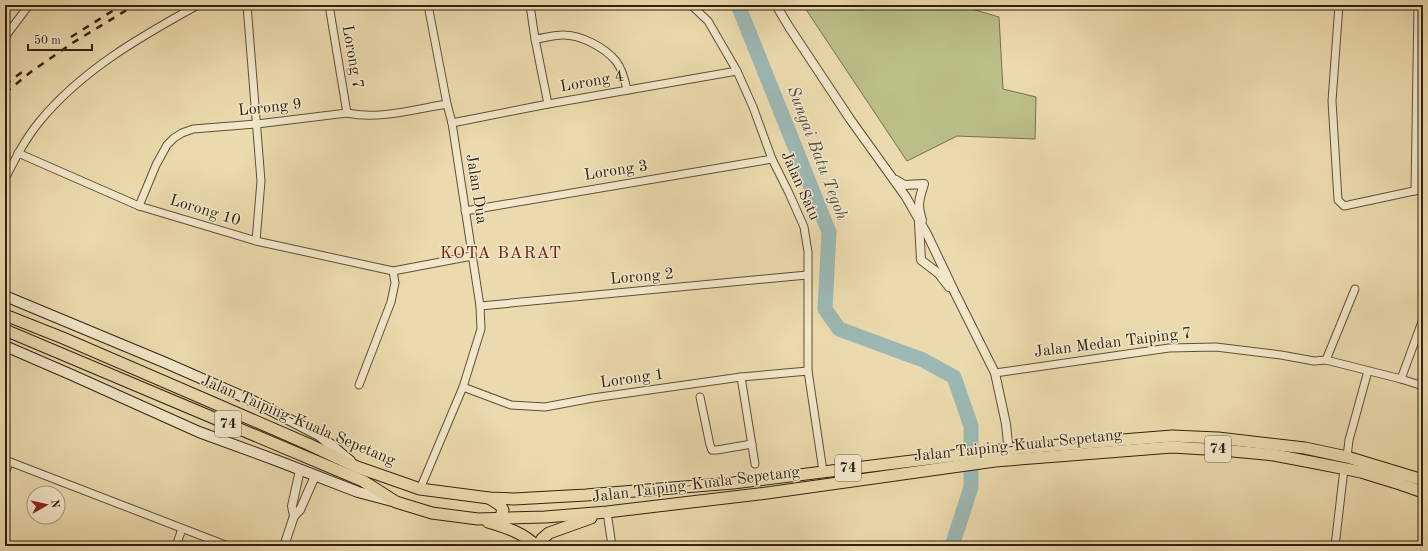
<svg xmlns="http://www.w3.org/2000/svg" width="1428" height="551" font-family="'Old Standard TT',serif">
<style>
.green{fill:#bbbe87;stroke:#75704b}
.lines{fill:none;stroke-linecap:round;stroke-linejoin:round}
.stream{stroke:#707c72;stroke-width:2.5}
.river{stroke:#9bb8b4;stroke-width:15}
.minor-casing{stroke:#5e5036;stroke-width:9}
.tertiary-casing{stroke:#5e5036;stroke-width:10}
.secondary-casing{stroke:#2f220f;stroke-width:12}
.primary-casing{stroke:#2f220f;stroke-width:13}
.minor{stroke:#f2e7ca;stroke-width:7}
.tertiary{stroke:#f2e7ca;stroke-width:8}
.secondary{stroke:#f2e7ca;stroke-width:10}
.primary{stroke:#ebdaad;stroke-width:11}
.rail{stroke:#2f220f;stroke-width:2.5;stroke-dasharray:7 7;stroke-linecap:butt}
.labels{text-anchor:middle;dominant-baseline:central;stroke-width:3;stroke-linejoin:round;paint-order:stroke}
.shield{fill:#f2e7ca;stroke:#6a5d47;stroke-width:1}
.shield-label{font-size:15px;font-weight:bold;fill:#2f220f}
.street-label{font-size:16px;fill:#2f220f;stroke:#f2e7ca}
.water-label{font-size:17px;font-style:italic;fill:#4f4f41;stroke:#f2e7ca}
.neighbourhood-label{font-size:17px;letter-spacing:1px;fill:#7a1f14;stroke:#f2e7ca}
</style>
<rect width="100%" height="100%" fill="#ebdaad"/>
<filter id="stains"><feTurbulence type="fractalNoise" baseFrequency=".005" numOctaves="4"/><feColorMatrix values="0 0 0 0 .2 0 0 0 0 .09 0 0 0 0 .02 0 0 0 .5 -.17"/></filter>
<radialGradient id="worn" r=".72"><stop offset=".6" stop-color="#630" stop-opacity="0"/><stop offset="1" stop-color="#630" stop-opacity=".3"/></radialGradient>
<path class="green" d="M 803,5 L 958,5 L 999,17 L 1003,89 L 1036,97 L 1035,139 L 957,136 L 907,161 Z"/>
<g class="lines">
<path class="stream" d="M 955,536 L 960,546"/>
<path class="river" d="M 738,5 L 829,232 L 825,309 L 839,329 L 923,360 L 954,377 L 971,426 L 971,487 L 952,546"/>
<defs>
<g id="minor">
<path d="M 247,5 L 261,181 L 256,241"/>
<path d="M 329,5 L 347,113"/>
<path d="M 530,5 L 535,39 L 548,104"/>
<path d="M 691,5 L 708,21 L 737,71 L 753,107 L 772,159 L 789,193 L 804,227 L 808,252 L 808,371 L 823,471"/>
<path d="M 1339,5 L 1332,101 L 1338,200 L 1344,206 L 1423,189"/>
<path d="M 5,37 L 29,5"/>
<path d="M 535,39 C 544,38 554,35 563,35 C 581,35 604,47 616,61 C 622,69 625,80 627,90"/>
<path d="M 452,123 L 548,104 L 737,71"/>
<path d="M 18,153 L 139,206 L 256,241 L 393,271 L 472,256"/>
<path d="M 5,179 C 15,159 25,139 40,121 C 82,70 140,37 198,5"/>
<path d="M 1415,191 L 1418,5"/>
<path d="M 139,206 L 156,165 L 167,145 L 174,138 L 182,133 L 193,129 L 257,124 L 347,113 C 378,120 416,109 447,104"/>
<path d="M 465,211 L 772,159"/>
<path d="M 480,306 L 807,275"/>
<path d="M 1326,360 L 1355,289"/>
<path d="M 995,373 L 1169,348 L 1216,347 L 1281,355 L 1314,361 L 1326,360 L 1401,379 L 1423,386"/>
<path d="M 741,377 L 755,464"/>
<path d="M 1401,379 L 1423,319"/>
<path d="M 359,385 L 391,302 L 395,283 L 393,271"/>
<path d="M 463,387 L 511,405 L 545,407 L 593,398 L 741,377 L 808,371"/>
<path d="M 700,397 L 710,445 L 712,450 L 717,450 L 752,444"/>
<path d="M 1347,457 L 1349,440 L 1368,371"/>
<path d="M 5,460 L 228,546"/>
<path d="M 5,474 L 9,462"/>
<path d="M 420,489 L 463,387 L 481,329 L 480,306 L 452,123 L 447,104 L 428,5"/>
<path d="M 607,512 L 612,546"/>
<path d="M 5,543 L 11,546"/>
<path d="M 176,546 L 182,529"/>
<path d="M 1335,546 L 1344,469"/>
</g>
<g id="tertiary">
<path d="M 776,5 L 789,27 L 850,119 L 906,197 L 927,234 L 956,295 L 995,373 L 1006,424 L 1009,453"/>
<path d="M 896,180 L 904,185 L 924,184 C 919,199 917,205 922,220"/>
<path d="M 919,223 L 921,260 L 938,273 L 949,287"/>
<path d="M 294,516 L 292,506 L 300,470"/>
<path d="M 284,546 L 294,516 L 300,510 L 315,476"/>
</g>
<g id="secondary">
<path d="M 5,296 L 166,363 L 255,402 L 319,435 L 350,461"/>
<path d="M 5,346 L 72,375 L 199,432 L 278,461 L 358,492 L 392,501"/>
</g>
<g id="primary">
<path d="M 5,315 L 63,338 L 202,398 L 308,444 L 357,467 L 420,489 L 489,498 L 514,499 L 586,495 L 733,483 L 1009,449 L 1172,436 L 1218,438 L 1305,448 L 1347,457 L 1423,480"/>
<path d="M 5,330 L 363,481 L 396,502 L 432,513 L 478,519 L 545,517 L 607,512 L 767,493 L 995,461 L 1096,453 L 1172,447 L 1222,450 L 1274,455 L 1316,463 L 1361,472 L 1400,484 L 1423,492"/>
<path d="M 489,498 L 500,505 L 503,510 L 501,516 L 497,519"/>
<path d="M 488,522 C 505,527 524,533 536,546"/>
<path d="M 539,546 L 542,539 L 549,533 L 591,518"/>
</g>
</defs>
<use href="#minor" class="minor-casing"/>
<use href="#tertiary" class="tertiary-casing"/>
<use href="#secondary" class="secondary-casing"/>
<use href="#primary" class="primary-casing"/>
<use href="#minor" class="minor"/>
<use href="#tertiary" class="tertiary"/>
<use href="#secondary" class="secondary"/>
<use href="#primary" class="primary"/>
<g class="rail">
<path d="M 71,37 L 122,5"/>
<path d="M 5,85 L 27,68"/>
<path d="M 5,93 L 32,71 L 74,42 L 135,5"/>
</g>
</g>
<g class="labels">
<g class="shield">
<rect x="215" y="411" width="26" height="26" rx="3"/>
<rect x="1205" y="436" width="26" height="26" rx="3"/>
<rect x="835" y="455" width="26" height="26" rx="3"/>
</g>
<g class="shield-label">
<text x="228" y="424">74</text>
<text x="1218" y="449">74</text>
<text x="848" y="468">74</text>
</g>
<g class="street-label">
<text transform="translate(352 57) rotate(80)">Lorong 7</text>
<text transform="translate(592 82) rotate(-10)">Lorong 4</text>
<text transform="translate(270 108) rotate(-6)">Lorong 9</text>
<text transform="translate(616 171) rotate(-9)">Lorong 3</text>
<text transform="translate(800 186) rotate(66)">Jalan Satu</text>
<text transform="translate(476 189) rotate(81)">Jalan Dua</text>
<text transform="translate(205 211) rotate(17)">Lorong 10</text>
<text transform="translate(642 277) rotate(-5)">Lorong 2</text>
<text transform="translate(1113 343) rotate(-7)">Jalan Medan Taiping 7</text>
<text transform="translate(632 379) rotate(-8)">Lorong 1</text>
<text transform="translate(298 421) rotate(23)">Jalan Taiping-Kuala Sepetang</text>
<text transform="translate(1018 446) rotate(-6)">Jalan Taiping-Kuala Sepetang</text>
<text transform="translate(696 485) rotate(-7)">Jalan Taiping-Kuala Sepetang</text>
</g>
<g class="water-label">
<text transform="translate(817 153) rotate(69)">Sungai Batu Tegoh</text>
</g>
<g class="neighbourhood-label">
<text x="501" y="253">KOTA BARAT</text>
</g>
</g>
<rect width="1428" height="551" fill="none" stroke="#ebdaad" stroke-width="20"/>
<rect x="6" y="6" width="1416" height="539" fill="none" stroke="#2f220f" stroke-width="2"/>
<rect x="10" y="10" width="1408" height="531" fill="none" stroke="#2f220f"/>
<g transform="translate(46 505) rotate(82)"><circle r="19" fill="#f2e7ca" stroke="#a4987f"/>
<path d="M0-3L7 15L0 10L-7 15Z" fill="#8f2418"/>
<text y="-6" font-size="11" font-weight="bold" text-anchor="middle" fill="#2f220f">N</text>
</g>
<path d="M28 44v6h64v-6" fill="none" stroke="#2f220f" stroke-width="2"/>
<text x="34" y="44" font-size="12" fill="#2f220f" stroke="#f2e7ca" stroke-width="3" paint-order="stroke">50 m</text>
<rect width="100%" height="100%" filter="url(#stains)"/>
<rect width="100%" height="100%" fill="url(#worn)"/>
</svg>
